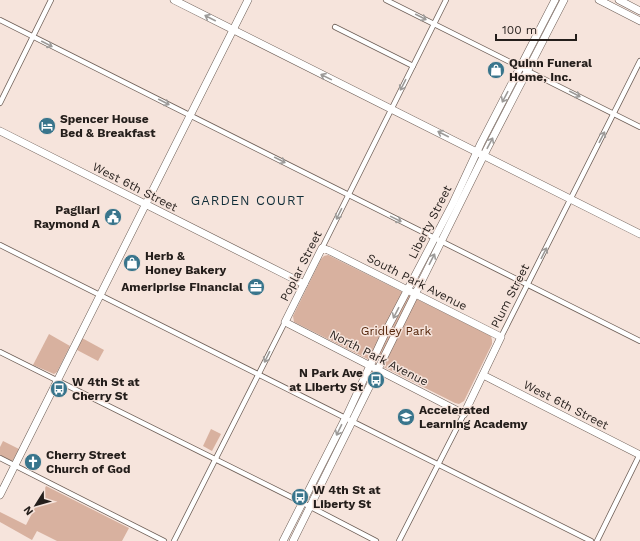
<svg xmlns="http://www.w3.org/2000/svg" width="640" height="541" font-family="'Work Sans',sans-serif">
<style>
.green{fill:#d8b19f}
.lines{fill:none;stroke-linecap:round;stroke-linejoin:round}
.street-casing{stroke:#6d5e56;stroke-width:6}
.secondary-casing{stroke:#6d5e56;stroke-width:8}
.street{stroke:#fff;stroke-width:4.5}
.secondary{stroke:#fff;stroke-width:7}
.oneway{stroke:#9c9a98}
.labels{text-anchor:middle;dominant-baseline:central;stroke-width:3;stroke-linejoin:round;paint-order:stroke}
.poi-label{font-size:12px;font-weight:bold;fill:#241e1b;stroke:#f6e4dc;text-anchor:start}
.street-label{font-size:12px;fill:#241e1b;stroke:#f6e4dc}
.park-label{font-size:12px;fill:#54250a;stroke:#f6e4dc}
.neighbourhood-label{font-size:13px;letter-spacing:1px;fill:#102d38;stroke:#f6e4dc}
</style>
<rect width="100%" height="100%" fill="#f6e4dc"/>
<g class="green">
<path d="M 328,255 L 491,336 L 492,340 L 492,344 L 464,401 L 459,404 L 455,403 L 294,322 L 293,316 L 321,259 L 324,256 Z"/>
<path d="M 49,334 L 70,346 L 57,372 L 54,374 L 33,365 Z"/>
<path d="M 82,338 L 104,350 L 98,361 L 77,350 Z"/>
<path d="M 211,429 L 221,434 L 212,451 L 203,446 Z"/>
<path d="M 3,441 L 19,449 L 13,460 L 12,461 L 0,455 L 0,447 Z"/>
<path d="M 46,486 L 129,528 L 122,541 L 57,541 L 37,531 L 32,540 L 0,522 L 0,512 L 26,525 Z"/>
</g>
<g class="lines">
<defs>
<g id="street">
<path d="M 386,0 L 640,127"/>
<path d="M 0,20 L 640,341"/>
<path d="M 335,27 L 413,66"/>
<path d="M 0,103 L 51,0"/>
<path d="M 0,245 L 591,541"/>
<path d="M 322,248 L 446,0"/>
<path d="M 501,337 L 640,61"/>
<path d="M 0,352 L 303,503 L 376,541"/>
<path d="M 0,458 L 164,541"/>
<path d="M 174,541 L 285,322"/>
<path d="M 399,541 L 464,414"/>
<path d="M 597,541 L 640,454"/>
</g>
<g id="secondary">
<path d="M 174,0 L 640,234"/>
<path d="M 599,0 L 640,21"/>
<path d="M 619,0 L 640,11"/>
<path d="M 0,131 L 304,284"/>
<path d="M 322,248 L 328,250 L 501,337 L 464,414 L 285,322 Z"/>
<path d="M 483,375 L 640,455"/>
<path d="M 0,495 L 248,0"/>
<path d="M 283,541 L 348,413 L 388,327 L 453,203 L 481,143 L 555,0"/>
<path d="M 293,541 L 487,149 L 564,0"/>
</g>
</defs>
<use href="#street" class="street-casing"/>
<use href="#secondary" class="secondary-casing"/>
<use href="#street" class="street"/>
<use href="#secondary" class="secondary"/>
</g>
<defs><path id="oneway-shaft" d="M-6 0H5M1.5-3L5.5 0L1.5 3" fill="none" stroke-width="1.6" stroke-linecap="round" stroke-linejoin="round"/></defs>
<g class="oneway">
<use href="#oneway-shaft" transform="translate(421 17) rotate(27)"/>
<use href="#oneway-shaft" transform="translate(210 18) rotate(-153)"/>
<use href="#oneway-shaft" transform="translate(47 44) rotate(27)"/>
<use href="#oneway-shaft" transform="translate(326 77) rotate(-154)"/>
<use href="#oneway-shaft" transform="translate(403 85) rotate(117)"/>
<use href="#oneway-shaft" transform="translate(575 94) rotate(27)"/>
<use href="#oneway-shaft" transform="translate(505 97) rotate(118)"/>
<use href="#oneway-shaft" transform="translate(164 102) rotate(27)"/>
<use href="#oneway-shaft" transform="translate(443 134) rotate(-153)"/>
<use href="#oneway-shaft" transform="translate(602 137) rotate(-63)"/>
<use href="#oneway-shaft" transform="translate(490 143) rotate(-62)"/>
<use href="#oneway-shaft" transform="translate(280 160) rotate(27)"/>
<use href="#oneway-shaft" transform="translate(339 214) rotate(116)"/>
<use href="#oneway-shaft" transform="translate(396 219) rotate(26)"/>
<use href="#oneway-shaft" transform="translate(544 253) rotate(-63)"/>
<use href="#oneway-shaft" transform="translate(432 259) rotate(-63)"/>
<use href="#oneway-shaft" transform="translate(396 313) rotate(117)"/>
<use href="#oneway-shaft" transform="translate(267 357) rotate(116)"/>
<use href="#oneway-shaft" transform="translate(339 430) rotate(116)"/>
</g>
<defs>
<symbol id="shop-disc" viewBox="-11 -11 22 22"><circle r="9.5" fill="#39758c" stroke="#f6e4dc"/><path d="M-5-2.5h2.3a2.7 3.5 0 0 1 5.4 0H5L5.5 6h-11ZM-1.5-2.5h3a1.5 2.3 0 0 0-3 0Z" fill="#fff"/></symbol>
<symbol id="hotel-disc" viewBox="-11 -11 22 22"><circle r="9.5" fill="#39758c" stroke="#f6e4dc"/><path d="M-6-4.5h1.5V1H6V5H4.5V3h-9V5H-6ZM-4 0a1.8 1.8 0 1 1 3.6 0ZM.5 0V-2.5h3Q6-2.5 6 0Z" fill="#fff"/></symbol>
<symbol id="civic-disc" viewBox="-11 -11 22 22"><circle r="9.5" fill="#39758c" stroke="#f6e4dc"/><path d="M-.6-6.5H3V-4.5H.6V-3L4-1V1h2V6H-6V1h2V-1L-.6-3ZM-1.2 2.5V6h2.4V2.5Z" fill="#fff"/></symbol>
<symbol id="office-disc" viewBox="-11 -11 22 22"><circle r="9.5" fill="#39758c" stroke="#f6e4dc"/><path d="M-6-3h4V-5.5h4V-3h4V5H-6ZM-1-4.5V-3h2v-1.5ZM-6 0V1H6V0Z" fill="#fff"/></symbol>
<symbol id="bus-disc" viewBox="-11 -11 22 22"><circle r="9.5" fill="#39758c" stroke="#f6e4dc"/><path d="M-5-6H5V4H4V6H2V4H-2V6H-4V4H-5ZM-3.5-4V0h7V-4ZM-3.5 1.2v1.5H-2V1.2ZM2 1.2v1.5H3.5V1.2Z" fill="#fff"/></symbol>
<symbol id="school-disc" viewBox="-11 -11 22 22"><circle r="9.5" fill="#39758c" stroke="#f6e4dc"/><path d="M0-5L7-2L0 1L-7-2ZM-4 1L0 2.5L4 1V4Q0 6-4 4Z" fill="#fff"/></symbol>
<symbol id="church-disc" viewBox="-11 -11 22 22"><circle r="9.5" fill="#39758c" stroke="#f6e4dc"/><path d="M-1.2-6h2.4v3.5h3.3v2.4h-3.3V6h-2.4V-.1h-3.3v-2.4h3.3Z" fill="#fff"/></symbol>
</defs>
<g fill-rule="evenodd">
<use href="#shop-disc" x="486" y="60" width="20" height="20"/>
<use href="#hotel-disc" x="37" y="116" width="20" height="20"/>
<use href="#civic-disc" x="103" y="207" width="20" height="20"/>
<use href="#shop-disc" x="122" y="253" width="20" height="20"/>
<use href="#office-disc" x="246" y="277" width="20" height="20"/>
<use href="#bus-disc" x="366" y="370" width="20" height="20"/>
<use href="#bus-disc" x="49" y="379" width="20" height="20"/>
<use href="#school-disc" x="396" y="407" width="20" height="20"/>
<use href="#church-disc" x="23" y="452" width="20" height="20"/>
<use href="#bus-disc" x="290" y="487" width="20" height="20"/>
</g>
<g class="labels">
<g class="poi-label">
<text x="509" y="63">Quinn Funeral<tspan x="509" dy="14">Home, Inc.</tspan></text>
<text x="60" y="119">Spencer House<tspan x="60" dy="14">Bed &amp; Breakfast</tspan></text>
<text x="100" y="210" text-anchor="end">Pagliari<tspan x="100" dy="14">Raymond A</tspan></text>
<text x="145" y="256">Herb &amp;<tspan x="145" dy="14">Honey Bakery</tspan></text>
<text x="243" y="287" text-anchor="end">Ameriprise Financial</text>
<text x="363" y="373" text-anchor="end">N Park Ave<tspan x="363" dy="14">at Liberty St</tspan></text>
<text x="72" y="382">W 4th St at<tspan x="72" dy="14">Cherry St</tspan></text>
<text x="419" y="410">Accelerated<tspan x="419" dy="14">Learning Academy</tspan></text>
<text x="46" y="455">Cherry Street<tspan x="46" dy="14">Church of God</tspan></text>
<text x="313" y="490">W 4th St at<tspan x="313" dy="14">Liberty St</tspan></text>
</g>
<g class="street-label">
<text transform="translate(135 187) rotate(27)">West 6th Street</text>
<text transform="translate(430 222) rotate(-63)">Liberty Street</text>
<text transform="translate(301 266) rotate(-63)">Poplar Street</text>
<text transform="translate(417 282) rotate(27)">South Park Avenue</text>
<text transform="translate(510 296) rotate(-63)">Plum Street</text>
<text transform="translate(379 358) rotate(27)">North Park Avenue</text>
<text transform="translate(566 405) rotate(27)">West 6th Street</text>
</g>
<g class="park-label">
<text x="396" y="331">Gridley Park</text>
</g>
<g class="neighbourhood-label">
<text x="248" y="200">GARDEN COURT</text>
</g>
</g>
<g transform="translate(36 505) rotate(233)" stroke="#f6e4dc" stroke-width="3" paint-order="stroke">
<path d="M0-3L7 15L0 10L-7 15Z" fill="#241e1b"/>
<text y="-6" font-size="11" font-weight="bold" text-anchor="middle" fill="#241e1b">N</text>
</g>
<path d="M496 34v6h80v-6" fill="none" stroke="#241e1b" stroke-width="2"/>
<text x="502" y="34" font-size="12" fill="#241e1b" stroke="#f6e4dc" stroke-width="3" paint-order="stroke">100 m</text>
</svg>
